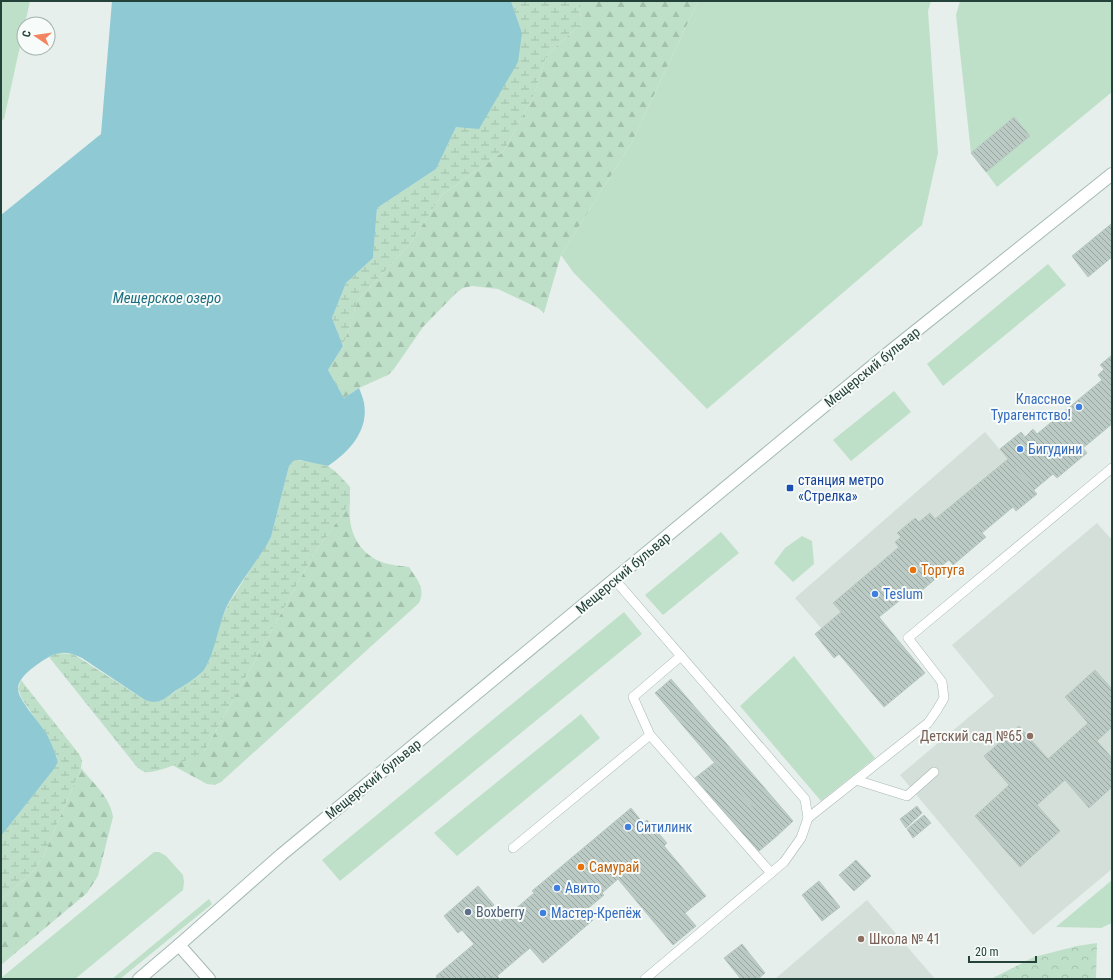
<svg xmlns="http://www.w3.org/2000/svg" width="1113" height="980" font-family="'Roboto Condensed',sans-serif">
<style>
.built{fill:#d4dfda}
.grass{fill:#bfe0c8}
.forest{fill:url(#forest-firs)}
.wetland{fill:url(#wetland-marsh)}
.park{fill:url(#park-crowns)}
.water{fill:#8ec9d4}
.building{fill:url(#building-back-hatch);stroke:#b8c9c2}
.lines{fill:none;stroke-linecap:round;stroke-linejoin:round}
.service-casing{stroke:#a8b8b2;stroke-width:10}
.minor-casing{stroke:#a8b8b2;stroke-width:14}
.secondary-casing{stroke:#a4bbb3;stroke-width:14}
.service{stroke:#fff;stroke-width:9}
.minor{stroke:#fff;stroke-width:12}
.secondary{stroke:#fff;stroke-width:12}
.shop-dot{fill:#3f7fe0;stroke:#f7fbf9;stroke-width:1.5}
.transit-dot{fill:#1a4fb4;stroke:#f7fbf9;stroke-width:1.5}
.food-dot{fill:#e8710a;stroke:#f7fbf9;stroke-width:1.5}
.education-dot{fill:#8d6e63;stroke:#f7fbf9;stroke-width:1.5}
.service-dot{fill:#5c6f8a;stroke:#f7fbf9;stroke-width:1.5}
.labels{text-anchor:middle;dominant-baseline:central;stroke-width:4;stroke-linejoin:round;paint-order:stroke}
.street-label{font-size:14px;fill:#24423a;stroke:#f7fbf9}
.shop-label{font-size:14px;fill:#366cbe;stroke:#f7fbf9;text-anchor:start}
.transit-label{font-size:14px;fill:#164399;stroke:#f7fbf9;text-anchor:start}
.food-label{font-size:14px;fill:#c56008;stroke:#f7fbf9;text-anchor:start}
.education-label{font-size:14px;fill:#785e54;stroke:#f7fbf9;text-anchor:end}
.service-label{font-size:14px;fill:#4e5e75;stroke:#f7fbf9;text-anchor:start}
.water-label{font-size:15px;font-style:italic;fill:#1c6f80;stroke:#f7fbf9}
</style>
<defs>
<pattern id="forest-firs" width="22" height="20" patternUnits="userSpaceOnUse"><rect width="22" height="20" fill="#bfe0c8"/><path d="M5 1l3.5 6h-7zM16 11l3.5 6h-7z" fill="#a4c1ad"/></pattern>
<pattern id="wetland-marsh" width="20" height="14" patternUnits="userSpaceOnUse"><rect width="20" height="14" fill="#bfe0c8"/><path d="M1 5h8M5 5V1M11 12h8M15 12V8" fill="none" stroke="#a4c1ad"/></pattern>
<pattern id="park-crowns" width="20" height="18" patternUnits="userSpaceOnUse"><rect width="20" height="18" fill="#bfe0c8"/><path d="M2 6a3 3 0 1 1 6 0M12 15a3 3 0 1 1 6 0" fill="none" stroke="#a4c1ad"/></pattern>
<pattern id="building-back-hatch" width="6" height="6" patternUnits="userSpaceOnUse"><rect width="6" height="6" fill="#bbcac4"/><path d="M-1 5l2 2M0 0l6 6M5-1l2 2" fill="none" stroke="#98a6a0"/></pattern>
</defs>
<rect width="100%" height="100%" fill="#e6efeb"/>
<g class="built">
<path d="M 985,432 L 1008,459 L 935,519 L 930,513 L 919,522 L 915,518 L 898,533 L 901,537 L 895,542 L 899,547 L 833,603 L 841,612 L 822,629 L 795,598 Z"/>
<path d="M 1097,523 L 1112,540 L 1112,869 L 1033,935 L 900,775 L 994,696 L 952,645 Z"/>
<path d="M 867,900 L 935,979 L 775,979 Z"/>
</g>
<g class="grass">
<path d="M 1,1 L 30,1 L 4,119 L 1,121 Z"/>
<path d="M 698,1 L 931,1 L 928,11 L 938,153 L 922,225 L 707,409 L 573,272 L 561,255 L 632,142 Z"/>
<path d="M 960,1 L 1112,1 L 1112,92 L 997,187 L 986,172 L 1014,117 L 971,153 L 956,15 Z"/>
<path d="M 1048,264 L 1066,285 L 943,386 L 927,364 Z"/>
<path d="M 894,391 L 911,412 L 851,461 L 833,440 Z"/>
<path d="M 721,532 L 739,553 L 663,615 L 645,595 Z"/>
<path d="M 802,536 L 812,541 L 814,564 L 793,582 L 774,563 L 785,548 Z"/>
<path d="M 624,612 L 642,634 L 340,881 L 322,860 Z"/>
<path d="M 794,656 L 875,758 L 821,801 L 740,706 Z"/>
<path d="M 581,714 L 600,738 L 457,856 L 434,833 Z"/>
<path d="M 154,852 L 159,852 L 166,856 L 183,875 L 184,882 L 183,890 L 75,979 L 1,979 L 1,978 Z"/>
<path d="M 1112,880 L 1112,923 L 1101,928 L 1056,927 Z"/>
<path d="M 209,899 L 212,904 L 120,979 L 112,979 Z"/>
</g>
<g class="forest">
<path d="M 578,1 L 698,1 L 632,142 L 561,255 L 544,313 L 538,308 L 498,289 L 472,286 L 463,288 L 456,293 L 423,327 L 394,369 L 388,375 L 359,388 L 344,398 L 328,370 L 343,346 L 358,300 L 409,245 L 442,195 L 503,152 L 534,95 L 546,56 L 582,23 Z"/>
<path d="M 350,503 C 347,530 358,554 384,563 C 392,565 401,566 409,567 C 417,580 426,588 419,603 L 221,782 L 215,785 L 207,784 L 172,765 L 204,752 L 314,554 Z"/>
<path d="M 81,768 C 93,783 110,797 113,817 L 98,876 L 87,893 L 1,965 L 1,899 L 30,875 L 42,859 Z"/>
</g>
<g class="wetland">
<path d="M 511,1 L 578,1 L 582,23 L 546,56 L 534,95 L 503,152 L 442,195 L 409,245 L 358,300 L 343,346 L 332,318 L 346,283 L 373,258 L 377,208 L 436,169 L 456,127 L 522,33 Z"/>
<path d="M 293,460 C 302,460 321,463 329,467 C 337,472 344,480 350,487 L 350,503 L 314,554 L 204,752 C 192,758 157,774 145,772 C 142,771 140,769 137,767 L 49,657 L 57,653 L 73,654 L 145,700 L 161,701 L 198,676 L 204,669 L 209,661 L 221,620 L 229,603 L 271,537 L 289,466 Z"/>
<path d="M 21,680 L 79,754 L 82,760 L 81,768 L 42,859 L 30,875 L 1,899 L 1,836 L 54,769 L 58,762 L 56,755 L 45,733 L 22,699 L 18,689 Z"/>
</g>
<path class="park" d="M 1097,943 L 1096,979 L 991,979 L 1034,957 L 1077,946 Z"/>
<path class="water" d="M 112,1 L 511,1 L 522,33 L 518,62 L 479,129 L 456,127 L 436,169 L 377,208 L 373,258 L 346,283 L 332,318 L 343,346 L 328,370 L 344,398 L 359,388 C 361,393 363,398 364,403 C 369,431 349,452 328,466 L 300,460 L 294,460 L 289,466 L 271,537 L 266,546 C 254,565 240,583 229,602 C 218,622 215,656 203,671 C 195,679 185,685 175,691 C 164,699 160,705 145,700 L 82,658 C 66,650 57,651 42,661 C 34,667 18,677 18,689 C 18,700 40,723 46,733 C 51,742 55,752 58,762 L 54,769 L 1,836 L 1,215 L 101,134 Z"/>
<g class="building">
<path d="M 1014,117 L 1030,136 L 986,172 L 971,153 Z"/>
<path d="M 1111,224 L 1112,226 L 1112,257 L 1088,277 L 1072,256 Z"/>
<path d="M 1112,355 L 1112,424 L 1083,448 L 1087,453 L 1057,478 L 1053,474 L 1034,490 L 1000,449 L 1021,432 L 1025,437 L 1033,429 L 1037,434 L 1102,380 L 1098,375 L 1104,369 L 1100,365 Z"/>
<path d="M 1008,459 L 1037,494 L 1016,511 L 1013,507 L 982,533 L 986,537 L 953,565 L 949,560 L 936,570 L 940,575 L 913,598 L 909,593 L 879,617 L 925,673 L 884,707 L 839,654 L 834,658 L 815,634 L 841,612 L 833,603 L 899,547 L 895,542 L 901,537 L 897,533 L 915,518 L 919,522 L 930,513 L 935,519 Z"/>
<path d="M 1095,670 L 1112,689 L 1112,727 L 1097,741 L 1112,758 L 1112,787 L 1089,808 L 1065,780 L 1037,805 L 1060,831 L 1020,867 L 975,816 L 1009,785 L 984,756 L 1019,726 L 1048,759 L 1088,723 L 1065,697 Z"/>
<path d="M 671,679 L 793,821 L 777,836 L 655,693 Z"/>
<path d="M 714,763 L 777,836 L 758,852 L 695,778 Z"/>
<path d="M 917,806 L 922,813 L 906,828 L 900,819 Z"/>
<path d="M 631,808 L 643,823 L 647,820 L 667,843 L 664,846 L 706,896 L 685,913 L 696,926 L 673,945 L 618,879 L 602,893 L 604,895 L 585,911 L 593,920 L 543,963 L 530,948 L 497,976 L 500,979 L 438,979 L 436,976 L 474,944 L 462,930 L 458,933 L 444,916 L 478,886 L 494,905 L 489,909 L 500,922 L 534,893 L 532,891 Z"/>
<path d="M 924,815 L 931,823 L 913,838 L 907,829 Z"/>
<path d="M 856,860 L 871,876 L 854,891 L 839,875 Z"/>
<path d="M 819,881 L 840,907 L 822,921 L 802,895 Z"/>
<path d="M 742,944 L 765,973 L 758,979 L 741,979 L 724,958 Z"/>
</g>
<g class="lines">
<defs>
<g id="service">
<path d="M 615,580 L 805,799 L 808,818 L 801,838 L 784,862 L 645,979"/>
<path d="M 681,656 L 633,697 L 650,735 L 771,873"/>
<path d="M 856,780 L 907,796 L 934,772"/>
<path d="M 808,818 L 928,723 L 937,710 L 944,698 L 942,682 L 908,638 L 1112,468"/>
<path d="M 513,848 L 650,735"/>
</g>
<path id="minor" d="M 179,945 L 209,979"/>
<path id="secondary" d="M 139,979 L 179,945 L 281,855 L 887,354 L 1112,174"/>
</defs>
<use href="#service" class="service-casing"/>
<use href="#minor" class="minor-casing"/>
<use href="#secondary" class="secondary-casing"/>
<use href="#service" class="service"/>
<use href="#minor" class="minor"/>
<use href="#secondary" class="secondary"/>
</g>
<g class="shop-dot">
<circle cx="1079" cy="407" r="4"/>
<circle cx="1020" cy="449" r="4"/>
<circle cx="875" cy="594" r="4"/>
<circle cx="628" cy="827" r="4"/>
<circle cx="557" cy="888" r="4"/>
<circle cx="543" cy="913" r="4"/>
</g>
<rect class="transit-dot" x="786" y="484" width="8" height="8" rx="2"/>
<g class="food-dot">
<circle cx="913" cy="570" r="4"/>
<circle cx="581" cy="867" r="4"/>
</g>
<g class="education-dot">
<circle cx="1030" cy="736" r="4"/>
<circle cx="861" cy="939" r="4"/>
</g>
<circle class="service-dot" cx="468" cy="912" r="4"/>
<g class="labels">
<g class="street-label">
<text transform="translate(872 367) rotate(-39)">Мещерский бульвар</text>
<text transform="translate(623 573) rotate(-40)">Мещерский бульвар</text>
<text transform="translate(373 779) rotate(-39)">Мещерский бульвар</text>
</g>
<g class="shop-label">
<text x="1071" y="399" text-anchor="end">Классное<tspan x="1071" dy="16">Турагентство!</tspan></text>
<text x="1028" y="449">Бигудини</text>
<text x="883" y="594">Teslum</text>
<text x="636" y="827">Ситилинк</text>
<text x="565" y="888">Авито</text>
<text x="551" y="913">Мастер-Крепёж</text>
</g>
<g class="transit-label">
<text x="798" y="480">станция метро<tspan x="798" dy="16">«Стрелка»</tspan></text>
</g>
<g class="food-label">
<text x="921" y="570">Тортуга</text>
<text x="589" y="867">Самурай</text>
</g>
<g class="education-label">
<text x="1022" y="736">Детский сад №65</text>
<text x="869" y="939" text-anchor="start">Школа № 41</text>
</g>
<g class="service-label">
<text x="476" y="912">Boxberry</text>
</g>
<g class="water-label">
<text x="167" y="298">Мещерское озеро</text>
</g>
</g>
<rect width="1113" height="980" fill="none" stroke="#24423a" stroke-width="4"/>
<g transform="translate(36 36) rotate(283)"><circle r="19" fill="#f7fbf9" stroke="#a3b1ad"/>
<path d="M0-3L7 15L0 10L-7 15Z" fill="#f4845f"/>
<text y="-6" font-size="11" font-weight="bold" text-anchor="middle" fill="#24423a">С</text>
</g>
<path d="M969 956v6h67v-6" fill="none" stroke="#24423a" stroke-width="2"/>
<text x="975" y="956" font-size="12" fill="#24423a" stroke="#f7fbf9" stroke-width="3" paint-order="stroke">20 m</text>
</svg>
